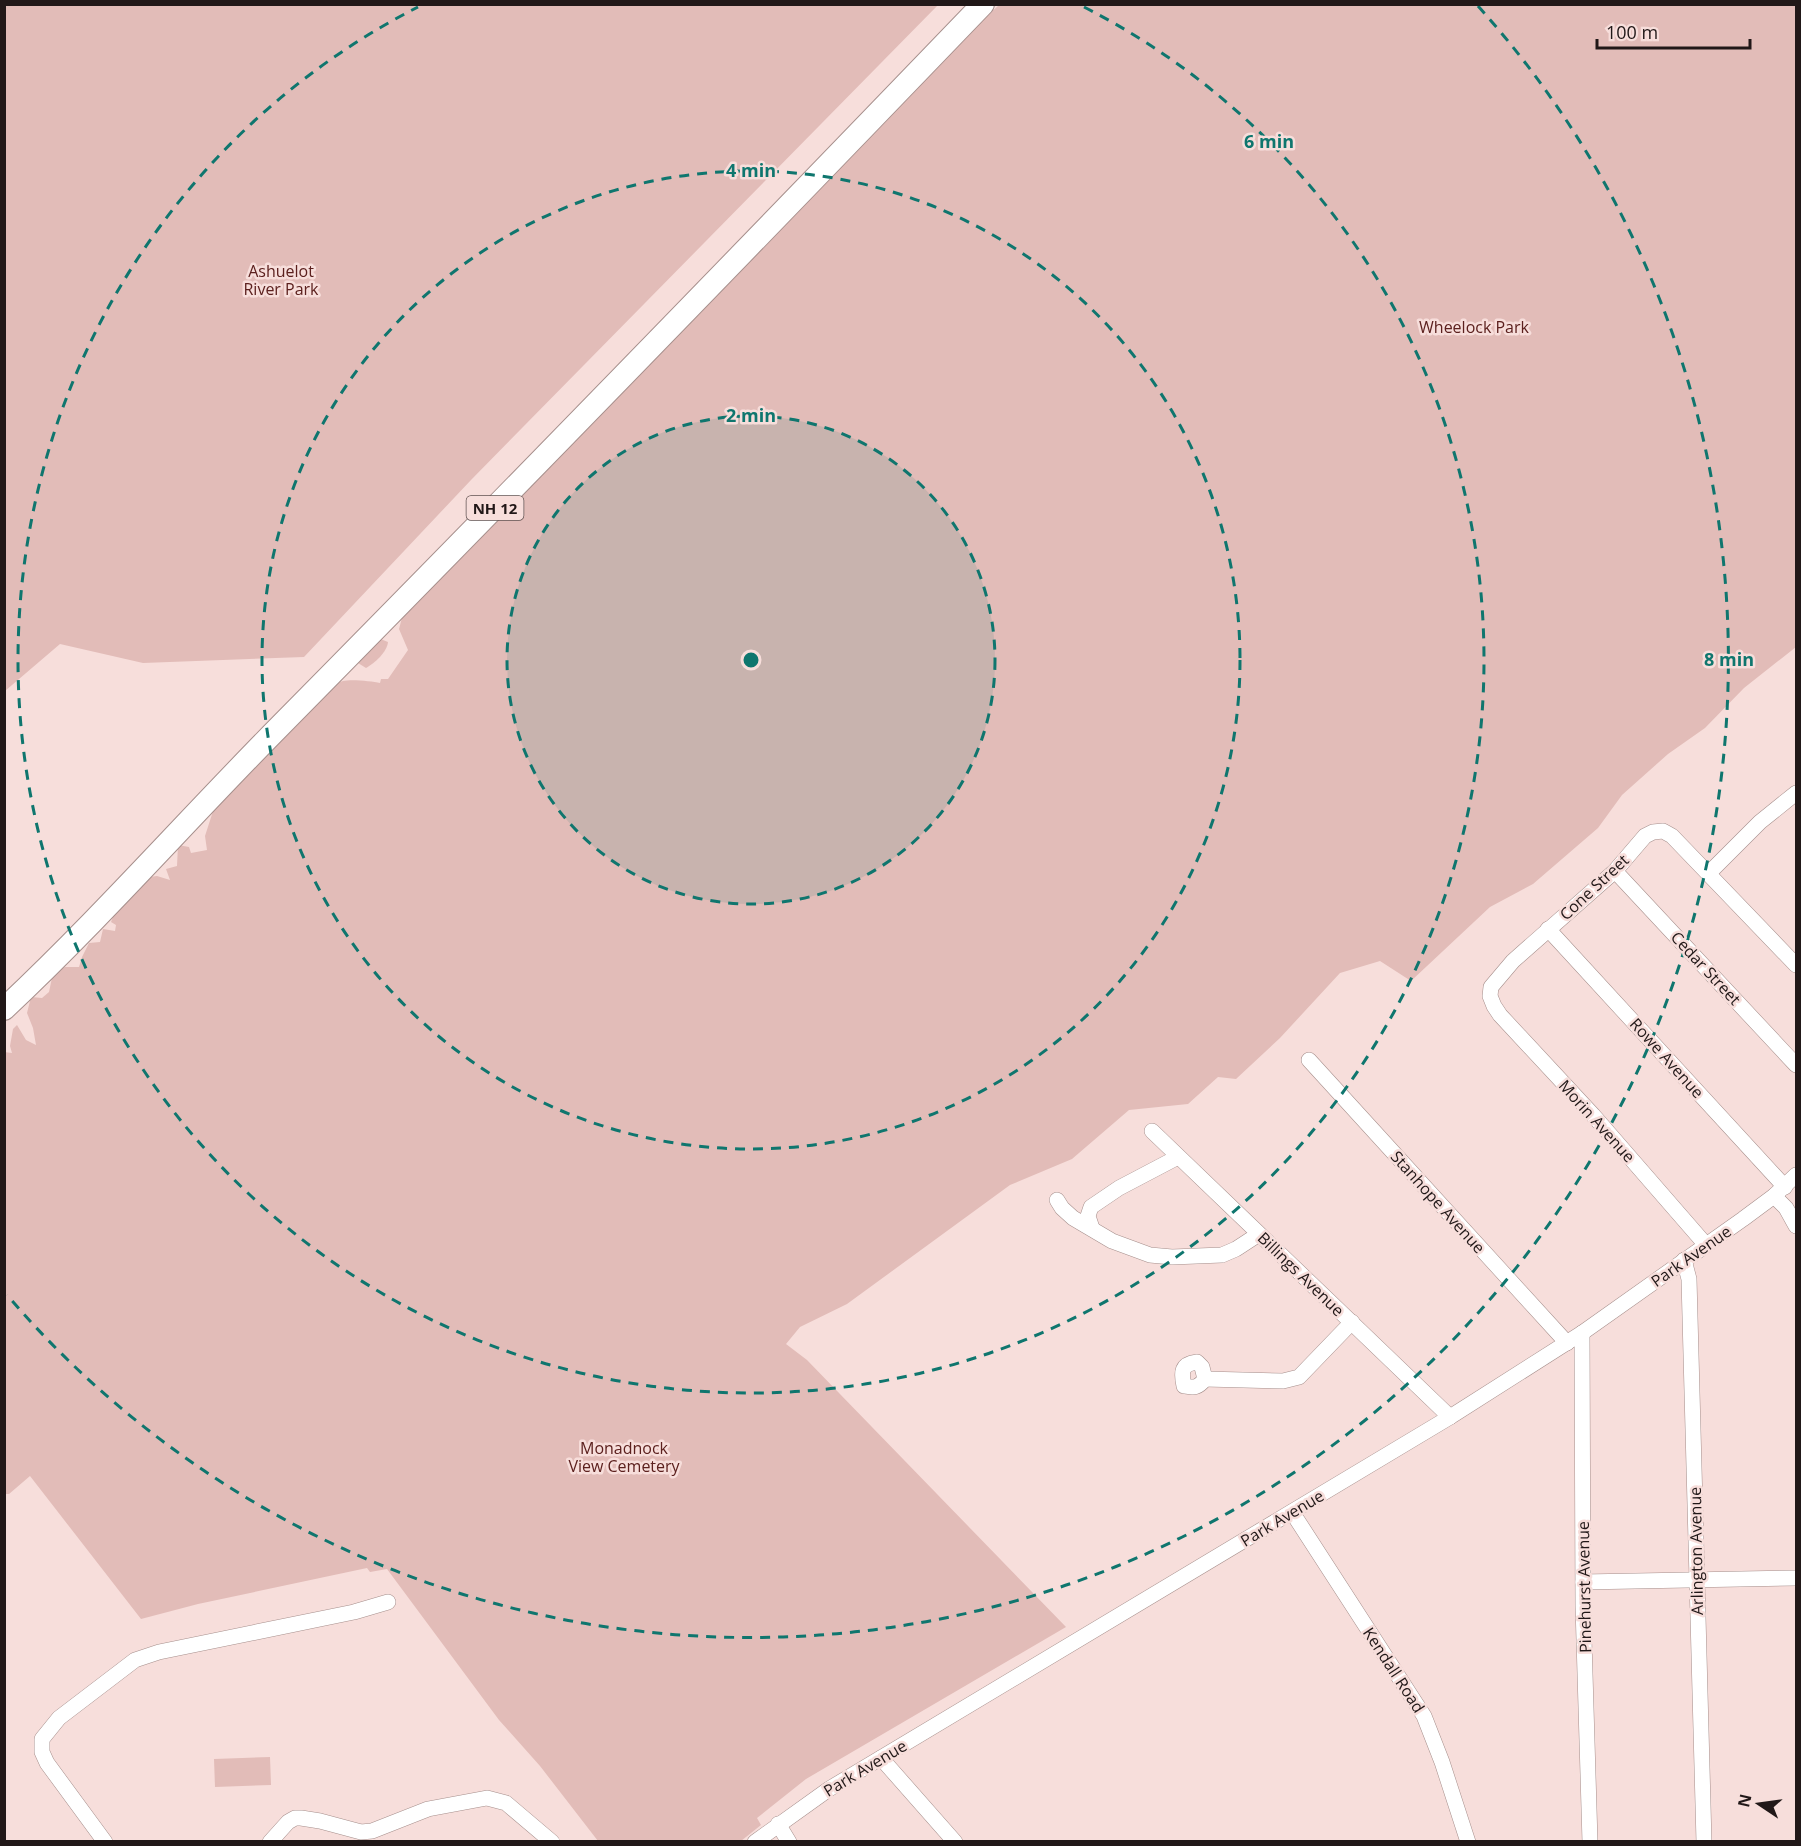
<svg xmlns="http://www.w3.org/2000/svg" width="1801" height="1846" font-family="'Open Sans',sans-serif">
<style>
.green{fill:#e2bcb8}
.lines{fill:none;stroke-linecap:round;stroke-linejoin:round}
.minor-casing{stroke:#a68f8c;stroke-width:16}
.highway-casing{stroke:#a68f8c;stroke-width:24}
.minor{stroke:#fff;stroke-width:15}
.highway{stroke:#fff;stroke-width:22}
.ring{fill:none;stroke:#0f766e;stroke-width:3;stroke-dasharray:10 8}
.labels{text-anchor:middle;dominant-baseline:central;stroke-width:5;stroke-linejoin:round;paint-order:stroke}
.shield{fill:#f7dedb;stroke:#615352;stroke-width:1.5}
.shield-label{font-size:15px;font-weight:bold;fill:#211818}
.park-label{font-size:16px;fill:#5c201e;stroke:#f7dedb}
.street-label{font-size:16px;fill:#211818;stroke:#f7dedb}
.centre{fill:#0f766e;stroke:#f7dedb;stroke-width:3}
.ring-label{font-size:18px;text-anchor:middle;font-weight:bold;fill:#0f766e;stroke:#f7dedb;stroke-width:5;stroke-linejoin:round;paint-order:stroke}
</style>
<rect width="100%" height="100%" fill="#f7dedb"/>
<g class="green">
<path d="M 4,5 L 5,4 L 938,5 L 471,480 L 304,657 L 143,663 L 60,644 L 5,691 Z"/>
<path d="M 999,5 L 1796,5 L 1796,647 L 1744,688 L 1705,728 L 1668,754 L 1622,795 L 1598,828 L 1533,884 L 1490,907 L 1411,981 L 1380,961 L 1340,973 L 1280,1038 L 1236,1079 L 1218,1077 L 1188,1104 L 1129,1110 L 1072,1159 L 1010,1185 L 847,1304 L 800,1327 L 786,1344 L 807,1360 L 1066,1627 L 806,1779 L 757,1818 L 761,1825 L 741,1841 L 598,1841 L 540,1766 L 499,1720 L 387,1569 L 370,1572 L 367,1568 L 198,1604 L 141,1619 L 30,1476 L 9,1494 L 5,1494 L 4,1052 L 12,1053 L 10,1046 L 13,1029 L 17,1025 L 26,1040 L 36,1045 L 33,1028 L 27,1013 L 31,997 L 42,998 L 49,992 L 53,973 L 65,967 L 79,967 L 82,957 L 89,943 L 100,942 L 103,929 L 115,931 L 116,925 L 111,922 L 119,902 L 149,877 L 157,876 L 170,880 L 166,869 L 177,866 L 178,845 L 189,847 L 191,853 L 207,850 L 205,836 L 215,805 L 328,688 C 333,686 338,682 343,681 C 351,679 372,681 380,683 L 381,679 L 388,679 L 408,650 L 399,629 L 403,614 L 957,44 Z"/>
<path d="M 378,638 L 388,642 C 387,652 375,663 366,668 L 358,663 Z"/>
<path d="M 270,1757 L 271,1785 L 215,1787 L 214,1759 Z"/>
</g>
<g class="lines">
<defs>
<g id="minor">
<path d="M 1615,871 L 1796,1065"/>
<path d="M 1709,873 L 1760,822 L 1796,793"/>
<path d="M 1548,929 L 1785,1187"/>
<path d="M 1309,1060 L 1567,1343"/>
<path d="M 1152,1131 L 1450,1417"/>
<path d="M 1774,1196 L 1786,1208 L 1796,1226"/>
<path d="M 1057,1200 L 1062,1208 L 1073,1218 L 1112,1241 L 1150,1255 L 1172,1257 L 1222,1255 L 1236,1249 L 1259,1234"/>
<path d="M 1092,1228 L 1088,1216 L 1091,1207 L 1119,1188 L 1178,1157"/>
<path d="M 1706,1245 L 1593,1115 L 1500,1015 L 1494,1006 L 1490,996 L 1491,987 L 1513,961 L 1615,871 L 1645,836 L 1653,832 L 1663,831 L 1672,836 L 1796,965"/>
<path d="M 1684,1260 L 1689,1279 L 1704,1842"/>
<path d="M 1582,1333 L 1583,1606 L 1590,1842"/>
<path d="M 1197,1362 L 1202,1367 L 1205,1379 C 1198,1388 1194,1388 1184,1386 C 1181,1372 1181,1364 1197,1362 Z"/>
<path d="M 1205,1379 L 1283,1381 L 1299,1377 L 1352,1322"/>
<path d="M 1292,1512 L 1424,1716 L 1442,1762 L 1468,1842"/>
<path d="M 1583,1582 L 1796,1578"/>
<path d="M 881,1758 L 955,1842"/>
<path d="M 778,1824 L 789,1842"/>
<path d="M 105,1842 L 47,1763 L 42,1752 L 42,1739 L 59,1718 L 135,1660 L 159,1652 L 354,1612 L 388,1602"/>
<path d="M 270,1842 L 288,1822 L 295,1818 L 301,1818 L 320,1821 L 361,1832 L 372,1831 L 428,1809 L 487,1798 L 506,1803 L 552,1842"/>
<path d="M 755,1842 L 829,1789 L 1450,1417 L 1582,1333 L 1743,1219 L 1774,1196 L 1796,1175"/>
</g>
<path id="highway" d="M 4,1009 C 100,919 187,820 280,726 C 516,487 750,246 983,4"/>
</defs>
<use href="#minor" class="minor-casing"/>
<use href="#highway" class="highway-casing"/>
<use href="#minor" class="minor"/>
<use href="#highway" class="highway"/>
</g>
<circle cx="751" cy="660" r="244" fill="#0f766e" fill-opacity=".12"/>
<g class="ring">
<circle cx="751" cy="660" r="244"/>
<circle cx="751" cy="660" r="489"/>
<path d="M1084 7A733 733 0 1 1 418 7"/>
<path d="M1478 6A978 978 0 1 1 7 1295"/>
</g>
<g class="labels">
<rect class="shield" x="466.5" y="496" width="57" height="24" rx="4.5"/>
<g class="shield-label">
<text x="495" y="508">NH 12</text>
</g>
<g class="park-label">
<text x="281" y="271">Ashuelot<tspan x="281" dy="18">River Park</tspan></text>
<text x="1474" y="327">Wheelock Park</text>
<text x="624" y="1448">Monadnock<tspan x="624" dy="18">View Cemetery</tspan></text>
</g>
<g class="street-label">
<text transform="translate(1594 887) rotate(-43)">Cone Street</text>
<text transform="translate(1706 968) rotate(47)">Cedar Street</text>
<text transform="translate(1667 1058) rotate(48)">Rowe Avenue</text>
<text transform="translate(1597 1121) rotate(48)">Morin Avenue</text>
<text transform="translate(1438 1202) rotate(48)">Stanhope Avenue</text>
<text transform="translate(1691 1256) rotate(-35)">Park Avenue</text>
<text transform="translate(1301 1274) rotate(44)">Billings Avenue</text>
<text transform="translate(1282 1518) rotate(-31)">Park Avenue</text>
<text transform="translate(1696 1551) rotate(-91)">Arlington Avenue</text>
<text transform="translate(1584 1587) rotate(-91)">Pinehurst Avenue</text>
<text transform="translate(1394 1670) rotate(57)">Kendall Road</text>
<text transform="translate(865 1768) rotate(-31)">Park Avenue</text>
</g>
</g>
<circle cx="751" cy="660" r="9" class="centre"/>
<g class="ring-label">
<text x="1269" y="148">6 min</text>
<text x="751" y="177">4 min</text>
<text x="751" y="422">2 min</text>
<text x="1729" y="666">8 min</text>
</g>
<rect width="1801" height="1846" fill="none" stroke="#211818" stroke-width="12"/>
<g transform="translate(1759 1804) rotate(283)" stroke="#f7dedb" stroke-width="4.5" paint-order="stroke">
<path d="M0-4.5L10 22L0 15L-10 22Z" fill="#211818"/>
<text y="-9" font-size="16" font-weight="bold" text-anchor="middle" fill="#211818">N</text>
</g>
<path d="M1597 39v9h153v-9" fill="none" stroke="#211818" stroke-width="3"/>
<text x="1606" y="39" font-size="18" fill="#211818" stroke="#f7dedb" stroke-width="4.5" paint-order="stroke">100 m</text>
</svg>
